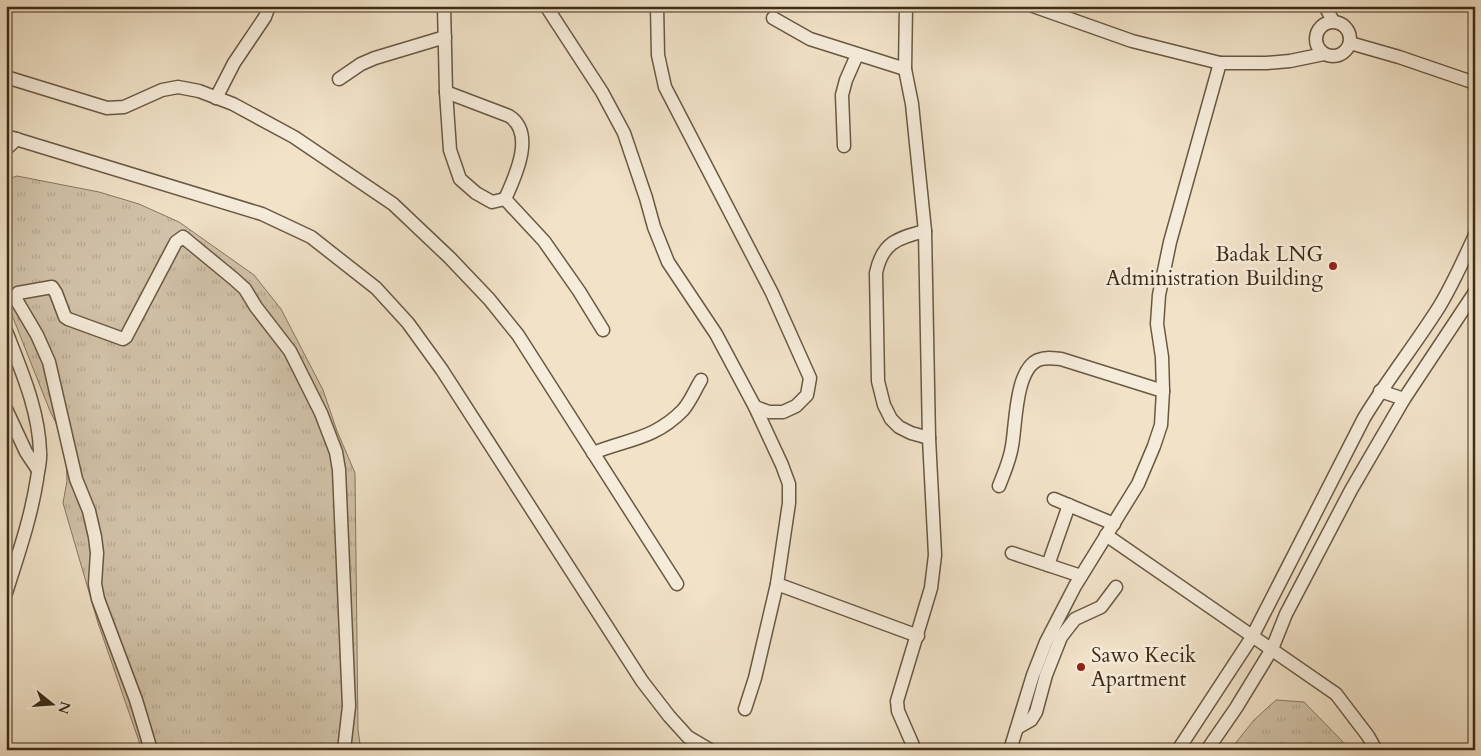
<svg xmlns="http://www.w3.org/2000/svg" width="1481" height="756" font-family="Cardo,serif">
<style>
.grass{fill:url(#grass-tufts);stroke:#877760}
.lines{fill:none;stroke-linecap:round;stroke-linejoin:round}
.minor-casing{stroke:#695943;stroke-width:15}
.minor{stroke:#f6ecdb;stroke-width:12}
.poi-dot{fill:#8f2418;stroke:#f6ecdb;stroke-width:2}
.labels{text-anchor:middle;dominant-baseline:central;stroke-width:5;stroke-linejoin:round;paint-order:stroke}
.poi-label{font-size:21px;fill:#3c2b17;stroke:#f6ecdb;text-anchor:end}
</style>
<defs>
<pattern id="grass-tufts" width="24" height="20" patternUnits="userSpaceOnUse" patternTransform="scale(1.25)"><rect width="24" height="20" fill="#d2c3aa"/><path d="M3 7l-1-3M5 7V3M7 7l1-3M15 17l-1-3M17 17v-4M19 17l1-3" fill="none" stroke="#b5a892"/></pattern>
</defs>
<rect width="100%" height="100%" fill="#f1e2c8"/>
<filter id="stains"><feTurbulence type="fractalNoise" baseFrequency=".004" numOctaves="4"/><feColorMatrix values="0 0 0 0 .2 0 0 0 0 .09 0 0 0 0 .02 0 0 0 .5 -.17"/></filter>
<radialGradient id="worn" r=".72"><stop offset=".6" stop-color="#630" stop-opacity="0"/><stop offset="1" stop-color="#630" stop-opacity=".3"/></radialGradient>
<g class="grass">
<path d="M 17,176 L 99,192 L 139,204 L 179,222 L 254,275 L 281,309 L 323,390 L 337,431 L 355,473 L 358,730 L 361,750 L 142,750 L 98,623 L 63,503 L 67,481 L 66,457 L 60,431 L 50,411 L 6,300 L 6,180 Z"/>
<path d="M 1276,700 L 1304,702 L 1345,744 L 1348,750 L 1230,750 L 1254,720 Z"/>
</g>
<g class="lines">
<defs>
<g id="minor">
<path d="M 444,6 L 446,92 L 450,150 L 460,179 L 476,193 L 492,202 L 505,199"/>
<path d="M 546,6 L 602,92 L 624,133 L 646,198 L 654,227 L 668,262 L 716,334 L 755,407 L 782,465 L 789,484 L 789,503 L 777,584 L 755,678 L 745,709"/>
<path d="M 657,6 L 658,55 L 665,87 L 772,293 L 810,378 L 807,395 L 796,406 L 783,412 L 769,412 L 755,407"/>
<path d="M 906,6 L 905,69 L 912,104 L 925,231 L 929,438 L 935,555 L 931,588 L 897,701 L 898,711 L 915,750"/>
<path d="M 1033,6 L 1132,41 L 1220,63 L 1267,63 L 1290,61 L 1324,54"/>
<path d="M 1325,6 L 1333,21"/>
<path d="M 773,18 L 810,39 L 905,69"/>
<circle cx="1333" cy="39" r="17"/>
<path d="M 1350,43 L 1399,57 L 1475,83"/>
<path d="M 6,77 L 107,108 L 124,107 L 162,90 L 178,87 L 199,91 L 233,104 L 294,137 L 393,204 L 450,258 L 489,299 L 518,335 L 677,584"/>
<path d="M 339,79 L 361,64 L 375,58 L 445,37"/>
<path d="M 446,92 L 509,116 C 536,133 515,177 505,199"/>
<path d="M 216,98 L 234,63 L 265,17 L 269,6"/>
<path d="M 6,136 L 262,214 L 311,237 L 376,288 L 408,323 L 442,370 L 642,681 L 669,716 L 688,737 L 710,750"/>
<path d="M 844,146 L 842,95 L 846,80 L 857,55"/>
<path d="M 6,149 L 17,139"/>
<path d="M 505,199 L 544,241 L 579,291 L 603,330"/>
<path d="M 925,231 C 897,238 882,243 876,273 L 878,381 L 884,405 L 891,419 L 899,427 L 911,433 L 929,438"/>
<path d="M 6,331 C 21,370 39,410 40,452 C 41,461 38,470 37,479 C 31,518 18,555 6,593"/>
<path d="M 1380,391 L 1404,399"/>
<path d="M 6,409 L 26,452 L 38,470"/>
<path d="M 593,453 C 628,439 655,439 683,410 C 690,402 695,390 701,380"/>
<path d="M 999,486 C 1004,473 1010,460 1012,446 C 1016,425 1015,370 1038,360 C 1046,357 1052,358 1061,359 L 1163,391"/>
<path d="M 1054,499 L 1114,524"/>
<path d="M 1106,535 L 1336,694 L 1368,736 L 1376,750"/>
<path d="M 1012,553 L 1081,576"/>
<path d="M 1048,565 L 1069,505"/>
<path d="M 777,584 L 918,636"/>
<path d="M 1017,728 L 1031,720 L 1036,712 L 1046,675 L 1061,637 L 1075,619 L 1101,607 L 1116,587"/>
<path d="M 151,750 L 136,700 L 98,599 L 95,584 L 97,553 L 95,537 L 89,511 L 76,479 L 49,362 L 37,335 L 17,301 L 16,296 L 18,293 L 52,287 L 56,293 L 65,317 L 68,319 L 123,339 L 126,337 L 176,242 L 183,237 L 234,279 L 245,289 L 256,307 L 290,351 L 321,413 L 336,452 L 339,470 L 349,706 L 344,750"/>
<path d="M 1010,750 L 1033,675 L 1046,642 L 1075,586 L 1138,484 L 1154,446 L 1161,425 L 1163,391 L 1162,357 L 1157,324 L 1159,295 L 1170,242 L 1220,63"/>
<path d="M 1178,750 L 1252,637 L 1364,418 C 1387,380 1415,345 1439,307 C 1453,284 1464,259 1475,235"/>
<path d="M 1207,750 L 1236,708 L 1272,649 L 1286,614 L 1351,490 L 1404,399 L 1475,292"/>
</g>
</defs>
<use href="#minor" class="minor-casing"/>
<use href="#minor" class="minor"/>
</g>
<g class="poi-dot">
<circle cx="1333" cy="266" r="5"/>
<circle cx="1081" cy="667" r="5"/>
</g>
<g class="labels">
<g class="poi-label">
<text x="1323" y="254">Badak LNG<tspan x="1323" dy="24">Administration Building</tspan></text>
<text x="1091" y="655" text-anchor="start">Sawo Kecik<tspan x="1091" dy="24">Apartment</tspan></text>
</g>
</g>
<rect width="1481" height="756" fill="none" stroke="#f1e2c8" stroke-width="25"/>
<rect x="8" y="8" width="1466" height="741" fill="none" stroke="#3c2b17" stroke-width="2.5"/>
<rect x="12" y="12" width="1456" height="731" fill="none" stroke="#3c2b17"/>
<g transform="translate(52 704) rotate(107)" stroke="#f6ecdb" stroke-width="4" paint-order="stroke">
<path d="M0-4L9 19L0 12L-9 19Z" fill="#3c2b17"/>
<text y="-8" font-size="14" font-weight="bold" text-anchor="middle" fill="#3c2b17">N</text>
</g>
<rect width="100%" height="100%" filter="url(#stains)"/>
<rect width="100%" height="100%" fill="url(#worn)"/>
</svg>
